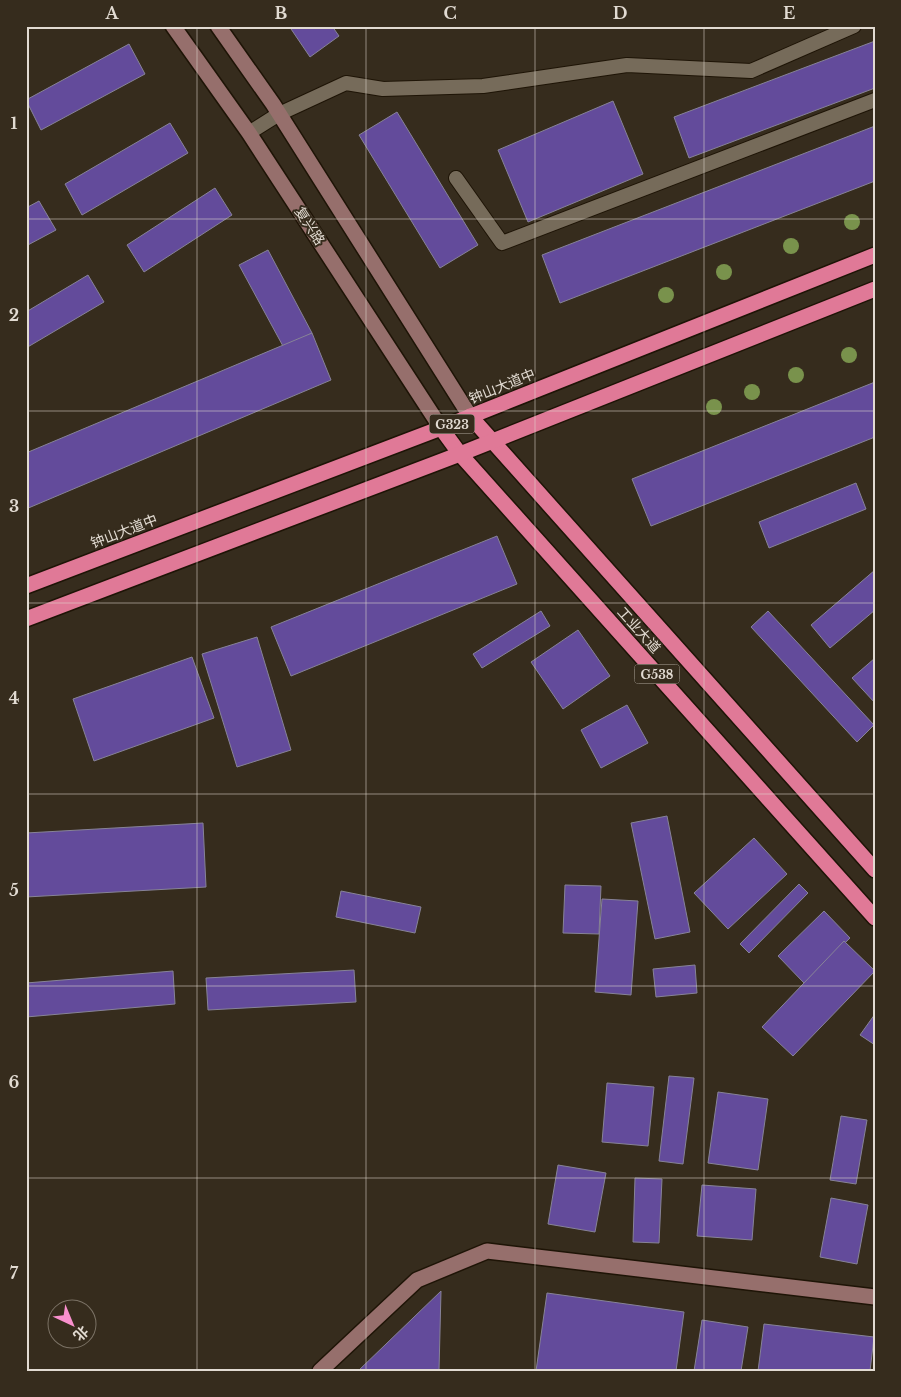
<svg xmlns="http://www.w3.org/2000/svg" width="901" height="1397" font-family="'Libre Baskerville','Noto Sans SC',serif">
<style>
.building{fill:#634b9b;stroke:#878397}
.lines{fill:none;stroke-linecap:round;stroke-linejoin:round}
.lane-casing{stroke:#1e1406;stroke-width:16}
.secondary-casing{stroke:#1e1406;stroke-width:18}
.highway-casing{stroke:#1e1406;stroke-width:18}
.lane{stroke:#766b5a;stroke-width:14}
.secondary{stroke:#966f6c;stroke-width:15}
.highway{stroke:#e07997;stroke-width:15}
.tree{fill:#79924c}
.grid{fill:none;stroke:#e2dbd2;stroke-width:1;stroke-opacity:0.55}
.labels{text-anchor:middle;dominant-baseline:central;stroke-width:4;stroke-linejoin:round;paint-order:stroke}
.shield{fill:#362c1d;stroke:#aea69c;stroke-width:1}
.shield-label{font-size:12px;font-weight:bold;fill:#e2dbd2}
.street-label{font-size:14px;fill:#e2dbd2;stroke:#362c1d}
.neatline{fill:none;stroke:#e2dbd2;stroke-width:2}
.grid-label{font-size:16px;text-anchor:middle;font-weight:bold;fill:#e2dbd2}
</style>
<rect width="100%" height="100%" fill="#362c1d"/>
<g class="building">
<path d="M 289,26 L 332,26 L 339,36 L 310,57 Z"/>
<path d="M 875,41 L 875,88 L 689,158 L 674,117 Z"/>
<path d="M 129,44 L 145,74 L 41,130 L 26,100 Z"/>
<path d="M 613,101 L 643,174 L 528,222 L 498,150 Z"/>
<path d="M 397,112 L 478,245 L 440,268 L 359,135 Z"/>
<path d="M 170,123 L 188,153 L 82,215 L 65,184 Z"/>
<path d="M 875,126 L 875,181 L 560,303 L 542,255 Z"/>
<path d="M 215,188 L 232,215 L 144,272 L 127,245 Z"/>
<path d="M 39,201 L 56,230 L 26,246 L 26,208 Z"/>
<path d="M 268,250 L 312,333 L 284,348 L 239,265 Z"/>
<path d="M 88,275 L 104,302 L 26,348 L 26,312 Z"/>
<path d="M 312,333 L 331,380 L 26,509 L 26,453 Z"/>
<path d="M 875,382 L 875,437 L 651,526 L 632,479 Z"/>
<path d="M 856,483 L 866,509 L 769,548 L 759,522 Z"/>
<path d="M 497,536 L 517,584 L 291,676 L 271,627 Z"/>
<path d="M 875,570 L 875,610 L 830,648 L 811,625 Z"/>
<path d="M 541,611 L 550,626 L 482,668 L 473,654 Z"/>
<path d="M 768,611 L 874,725 L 857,742 L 751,627 Z"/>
<path d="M 578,630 L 610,676 L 563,709 L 531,662 Z"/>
<path d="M 257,637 L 291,750 L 237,767 L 202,654 Z"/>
<path d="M 192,657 L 214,718 L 94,761 L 73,699 Z"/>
<path d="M 875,658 L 875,703 L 852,678 Z"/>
<path d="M 627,705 L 648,743 L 601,768 L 581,730 Z"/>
<path d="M 667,816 L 690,932 L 655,939 L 631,823 Z"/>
<path d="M 203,823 L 206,887 L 26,897 L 26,833 Z"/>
<path d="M 754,838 L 787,874 L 728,929 L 694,893 Z"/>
<path d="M 799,884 L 808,893 L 749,953 L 740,944 Z"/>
<path d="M 565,885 L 601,886 L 599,934 L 563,933 Z"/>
<path d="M 341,891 L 421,907 L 415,933 L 336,917 Z"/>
<path d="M 602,899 L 638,901 L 631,995 L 595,992 Z"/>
<path d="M 824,911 L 850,938 L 804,983 L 778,956 Z"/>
<path d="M 844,941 L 875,971 L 793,1056 L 762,1027 Z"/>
<path d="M 695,965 L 697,993 L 656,997 L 653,969 Z"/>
<path d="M 354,970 L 356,1002 L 208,1010 L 206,978 Z"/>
<path d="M 173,971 L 175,1004 L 26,1017 L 26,983 Z"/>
<path d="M 875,1014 L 875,1045 L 860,1035 Z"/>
<path d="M 669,1076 L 694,1078 L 683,1164 L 659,1161 Z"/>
<path d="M 607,1083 L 654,1087 L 648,1146 L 602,1142 Z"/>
<path d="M 718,1092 L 768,1099 L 758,1170 L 708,1163 Z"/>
<path d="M 841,1116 L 867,1120 L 856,1184 L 830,1180 Z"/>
<path d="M 558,1165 L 606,1173 L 595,1232 L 548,1224 Z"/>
<path d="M 635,1178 L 662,1179 L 659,1243 L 633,1242 Z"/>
<path d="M 702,1185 L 756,1189 L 752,1240 L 697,1236 Z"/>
<path d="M 831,1198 L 868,1205 L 857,1264 L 820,1257 Z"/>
<path d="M 441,1291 L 439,1371 L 358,1371 Z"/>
<path d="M 547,1293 L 684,1312 L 676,1371 L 536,1371 Z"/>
<path d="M 702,1320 L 748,1327 L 741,1371 L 694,1371 Z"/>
<path d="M 764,1324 L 874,1337 L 870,1371 L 758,1371 Z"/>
</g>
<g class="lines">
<defs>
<g id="lane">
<path d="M 249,133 L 279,114 L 346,83 L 383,89 L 483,86 L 627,65 L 751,71 L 854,26"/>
<path d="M 456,178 L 502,243 L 875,100"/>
</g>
<g id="secondary">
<path d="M 173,26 L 249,133 L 441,428"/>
<path d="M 218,26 L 273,104 L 470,416"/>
<path d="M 320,1371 L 417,1280 L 487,1251 L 875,1297"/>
</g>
<g id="highway">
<path d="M 470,416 L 875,870"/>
<path d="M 441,428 L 460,454 L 875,918"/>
<path d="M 26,586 L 441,428 L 875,255"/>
<path d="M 26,619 L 460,454 L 875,289"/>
</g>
</defs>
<use href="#lane" class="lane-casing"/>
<use href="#secondary" class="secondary-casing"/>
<use href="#highway" class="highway-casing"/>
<use href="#lane" class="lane"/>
<use href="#secondary" class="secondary"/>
<use href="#highway" class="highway"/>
</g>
<g class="tree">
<circle cx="852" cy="222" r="8"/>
<circle cx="791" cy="246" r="8"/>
<circle cx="724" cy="272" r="8"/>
<circle cx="666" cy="295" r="8"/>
<circle cx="849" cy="355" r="8"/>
<circle cx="796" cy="375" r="8"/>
<circle cx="752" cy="392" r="8"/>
<circle cx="714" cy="407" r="8"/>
</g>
<path class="grid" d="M 197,26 L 197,1371M 366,26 L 366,1371M 535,26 L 535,1371M 704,26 L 704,1371M 26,219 L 875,219M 26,411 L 875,411M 26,603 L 875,603M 26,794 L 875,794M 26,986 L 875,986M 26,1178 L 875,1178"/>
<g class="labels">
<g class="shield">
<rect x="429.5" y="414.5" width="45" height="19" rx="4"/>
<rect x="634.5" y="664.5" width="45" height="19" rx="4"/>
</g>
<g class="shield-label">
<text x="452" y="424">G323</text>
<text x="657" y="674">G538</text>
</g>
<g class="street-label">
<text transform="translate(310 226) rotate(57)">复兴路</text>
<text transform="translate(502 386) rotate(-22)">钟山大道中</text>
<text transform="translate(124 531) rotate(-21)">钟山大道中</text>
<text transform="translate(639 630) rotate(48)">工业大道</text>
</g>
</g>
<rect width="901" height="1397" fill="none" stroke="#362c1d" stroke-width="55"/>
<g transform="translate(72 1324) rotate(136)"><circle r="24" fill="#362c1d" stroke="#7b7265"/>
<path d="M0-4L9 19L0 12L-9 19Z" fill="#f890cd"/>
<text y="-8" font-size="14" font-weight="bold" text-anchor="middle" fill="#e2dbd2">北</text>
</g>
<rect x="28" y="28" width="846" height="1342" class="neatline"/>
<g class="grid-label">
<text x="112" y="19">A</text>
<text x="281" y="19">B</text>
<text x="450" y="19">C</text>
<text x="620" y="19">D</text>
<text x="789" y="19">E</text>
<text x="14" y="129">1</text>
<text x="14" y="321">2</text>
<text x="14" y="512">3</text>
<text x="14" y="704">4</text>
<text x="14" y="896">5</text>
<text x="14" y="1088">6</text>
<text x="14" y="1279">7</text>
</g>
</svg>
